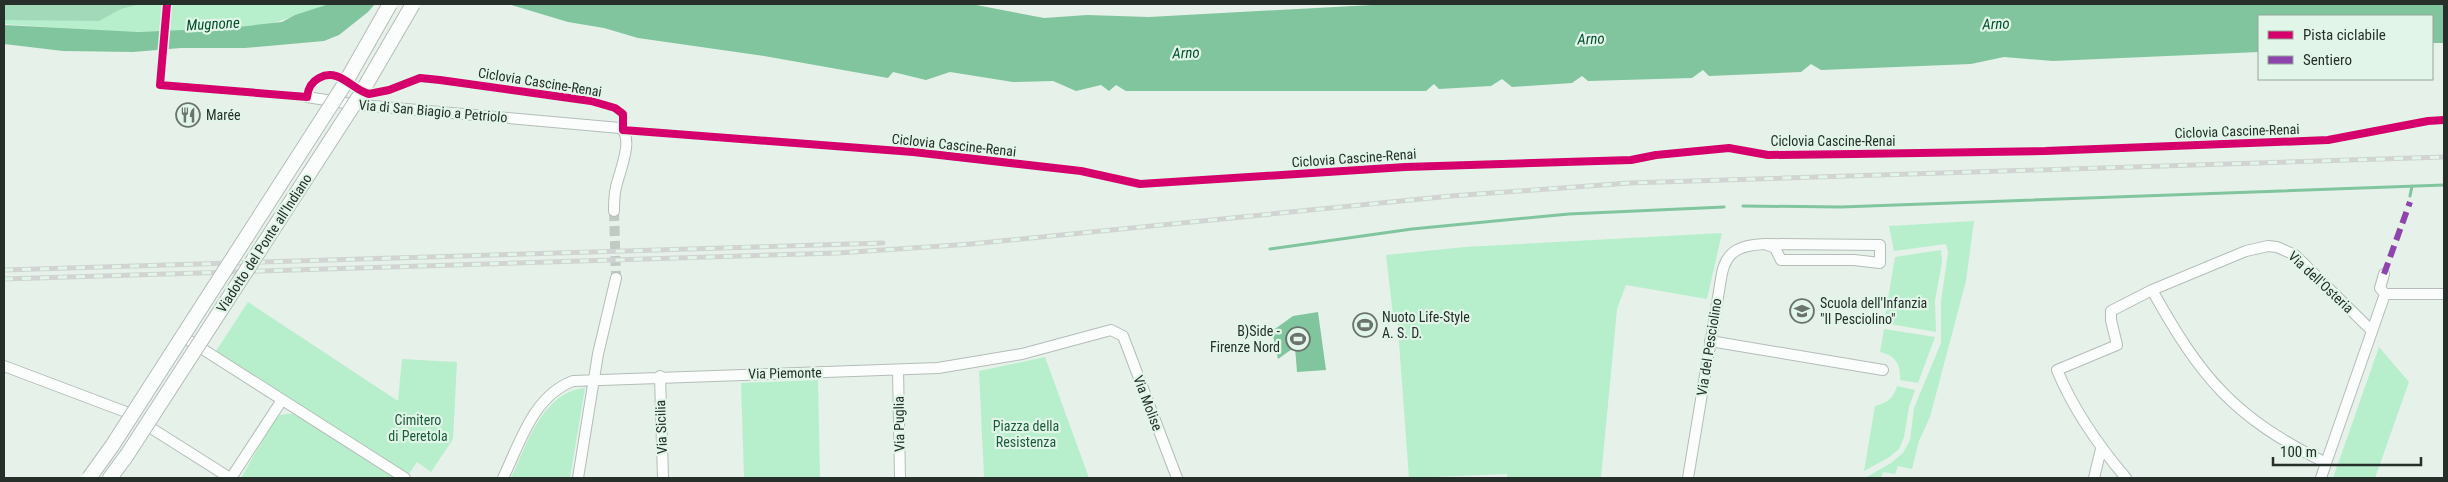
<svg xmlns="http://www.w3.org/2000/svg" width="2448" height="482" font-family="'Roboto Condensed',sans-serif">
<rect width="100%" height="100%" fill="#e6f1e9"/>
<path fill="#b7efcd" d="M4 4H329L271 24 187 31 120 32 4 24Z
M1974 221 1966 281 1930 417 1919 441 1912 469 1898 466 1895 474 1883 472 1881 478H1865L1891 463 1903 453 1910 440 1914 408 1941 343V301L1948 253 1946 244 1894 251 1889 226Z
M1722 233 1707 299 1626 285 1617 309 1601 478H1507V474L1409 478 1397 316 1393 315 1386 255 1465 247Z
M1941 250 1942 262 1935 301 1936 332 1884 323 1895 257Z
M248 302 398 401 402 359 457 362 453 439 431 472 417 462 408 475 216 351Z
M1884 329 1935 337 1918 383 1900 380C1901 364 1895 355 1880 352Z
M2379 347 2409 382 2375 478H2333Z
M1045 357 1089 478H984L979 371Z
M818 380 820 478H744L741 383Z
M1897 386 1915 390 1909 407 1904 437 1899 449 1888 458 1864 471 1875 406C1887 403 1894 398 1897 386Z
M585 388 570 478H511C527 445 542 392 585 388Z
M288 414H297L396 478H241L272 424 280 415Z"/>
<path fill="#a2dab9" d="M4 4H140L121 9 99 21 4 20Z"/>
<path fill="#81c59e" d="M329 4H375L368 12 339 35 324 41 245 48H181L133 52 63 51 4 44V25L138 32 228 28 282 22 295 15Z
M508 4H971L1044 18 1087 15 1149 17 1390 4H2444V43H2432V16H2259V52L2053 61 2004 57 1971 64 1821 70 1811 64 1801 72 1709 76 1703 70 1692 78 1588 81 1582 76 1572 83 1512 87 1502 79 1491 86 1439 89 1434 84 1426 91H1126L1116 85 1109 91 1101 85 1076 91 1053 81 1013 82 950 72 926 80 893 72 888 78 764 56 638 38 604 28 568 22Z
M1318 312 1326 370 1297 372 1295 347 1278 359 1272 331 1293 316Z"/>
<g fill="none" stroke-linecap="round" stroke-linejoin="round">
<path stroke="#81c59e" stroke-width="3" d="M2410 196 2412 186
M1743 206 1841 207 2444 185
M1270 249 1412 229 1569 214 1724 207"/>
<path stroke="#c0cac3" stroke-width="10" stroke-dasharray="10 5" stroke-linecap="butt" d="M614 211 616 278"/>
<g stroke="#b4bdb8" stroke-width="12">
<path id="minor" d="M307 97 351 104 620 128C635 137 619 173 616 187 614 195 614 203 614 211
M2384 274 2380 288 2385 294
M2152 290C2201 378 2233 417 2326 463L2321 478
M2385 294H2444
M190 341 405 478
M1710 341 1883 370
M4 366 126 412
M898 370 900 478
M660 376 663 478
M151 428 230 478
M2326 463 2385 294
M231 478 282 400
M503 478C520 443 533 396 573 381L938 368 1022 354 1111 330 1123 336 1177 478
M578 478 598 354 616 278
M1688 478 1722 273C1727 249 1743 245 1765 244L1880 245V263L1854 260H1781L1775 248 1765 244
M2094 478 2101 449
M2126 478C2098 445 2074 411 2057 370L2117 345 2111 320V311L2152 290 2246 251 2268 246 2277 247 2295 255 2372 331"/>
</g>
<g stroke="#b4bdb8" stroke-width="16">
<path id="highway" d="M110 478 127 455"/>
</g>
<use href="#minor" stroke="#fbfdfc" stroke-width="10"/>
<use href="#highway" stroke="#fbfdfc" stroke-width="14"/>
<g stroke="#d1d4d2" stroke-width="5">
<path id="rail" d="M4 270 883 243
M4 279 838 253 971 244 1451 196 1629 183 2444 157"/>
</g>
<use href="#rail" stroke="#e1f6e8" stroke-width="3" stroke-dasharray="9" stroke-linecap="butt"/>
<g stroke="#b4bdb8" stroke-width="16" stroke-linecap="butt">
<path id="highway-bridge" d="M127 455 360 95 413 4
M89 478 112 446 344 85 390 4"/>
</g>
<use href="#highway-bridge" stroke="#fbfdfc" stroke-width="14"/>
<path stroke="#8e44ad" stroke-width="6" stroke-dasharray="12 6" stroke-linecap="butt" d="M2384 274 2410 202"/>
<g stroke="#e1f6e8" stroke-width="11">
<path id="cycleway" d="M167 4 160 85 307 97C308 88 311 82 319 78 339 67 352 90 369 94L389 90 420 78 440 80 591 101 615 108 623 114V130L913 152 1081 171 1140 184 1405 167 1631 160 1656 155 1729 148 1768 155 1854 154 2045 151 2328 140 2428 121 2444 120"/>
</g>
<use href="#cycleway" stroke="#d6006c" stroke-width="8"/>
</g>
<defs>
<g id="restaurant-ring" transform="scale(1.25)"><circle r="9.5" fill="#e1f6e8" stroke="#6a736d" stroke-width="1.5"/><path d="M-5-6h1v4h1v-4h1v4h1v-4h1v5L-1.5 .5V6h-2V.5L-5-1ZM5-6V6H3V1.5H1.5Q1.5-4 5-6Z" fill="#6a736d"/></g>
<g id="school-ring" transform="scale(1.25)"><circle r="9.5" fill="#e1f6e8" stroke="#6a736d" stroke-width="1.5"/><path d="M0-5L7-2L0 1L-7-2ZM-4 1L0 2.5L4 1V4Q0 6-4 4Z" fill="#6a736d"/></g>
<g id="stadium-ring" transform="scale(1.25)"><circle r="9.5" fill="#e1f6e8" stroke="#6a736d" stroke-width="1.5"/><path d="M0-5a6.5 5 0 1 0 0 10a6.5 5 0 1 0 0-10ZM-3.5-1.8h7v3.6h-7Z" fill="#6a736d"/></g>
</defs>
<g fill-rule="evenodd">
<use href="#restaurant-ring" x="188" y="115"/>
<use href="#school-ring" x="1802" y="311"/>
<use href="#stadium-ring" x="1365" y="325"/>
<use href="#stadium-ring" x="1298" y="339"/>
</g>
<g text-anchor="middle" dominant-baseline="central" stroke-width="4.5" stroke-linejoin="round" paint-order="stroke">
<g font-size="14" fill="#272f2a" stroke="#e1f6e8">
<text transform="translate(540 82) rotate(9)">Ciclovia Cascine-Renai</text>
<text transform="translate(433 111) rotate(5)">Via di San Biagio a Petriolo</text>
<text transform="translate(2237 131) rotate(-2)">Ciclovia Cascine-Renai</text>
<text x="1833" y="141">Ciclovia Cascine-Renai</text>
<text transform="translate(954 145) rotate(6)">Ciclovia Cascine-Renai</text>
<text transform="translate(1354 158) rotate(-4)">Ciclovia Cascine-Renai</text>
<text transform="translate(264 243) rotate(-57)">Viadotto del Ponte all'Indiano</text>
<text transform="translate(2321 282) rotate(43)">Via dell'Osteria</text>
<text transform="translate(1709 347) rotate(-81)">Via del Pesciolino</text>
<text transform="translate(785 373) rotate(-1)">Via Piemonte</text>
<text transform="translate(1148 403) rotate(69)">Via Molise</text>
<text transform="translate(899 424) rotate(-91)">Via Puglia</text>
<text transform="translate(661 427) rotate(-92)">Via Sicilia</text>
</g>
<g font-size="14" fill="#272f2a" stroke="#e1f6e8" text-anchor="start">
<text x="206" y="115">Marée</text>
<text x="1820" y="303">Scuola dell'Infanzia<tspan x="1820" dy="16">"Il Pesciolino"</tspan></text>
<text x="1382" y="317">Nuoto Life-Style<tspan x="1382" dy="16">A. S. D.</tspan></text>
<text x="1280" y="331" text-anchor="end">B)Side -<tspan x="1280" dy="16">Firenze Nord</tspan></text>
</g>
<g font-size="14" fill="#1a5d3b" stroke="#e1f6e8">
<text x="418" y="420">Cimitero<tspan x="418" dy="16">di Peretola</tspan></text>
<text x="1026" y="426">Piazza della<tspan x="1026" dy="16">Resistenza</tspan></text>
</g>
<g font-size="15" font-style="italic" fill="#024f2d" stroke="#e1f6e8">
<text transform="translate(213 24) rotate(-3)">Mugnone</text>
<text transform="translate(1996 24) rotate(-2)">Arno</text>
<text transform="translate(1591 39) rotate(-2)">Arno</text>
<text transform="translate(1186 53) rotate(-2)">Arno</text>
</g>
</g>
<rect width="2448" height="482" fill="none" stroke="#272f2a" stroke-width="10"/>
<rect x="2258" y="15" width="175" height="65" fill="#e1f6e8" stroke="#97a69c"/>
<rect x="2268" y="31" width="25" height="8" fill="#d6006c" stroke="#97a69c"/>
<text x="2303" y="40" font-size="15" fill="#272f2a">Pista ciclabile</text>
<rect x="2268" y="56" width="25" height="8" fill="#8e44ad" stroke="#97a69c"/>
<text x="2303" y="65" font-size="15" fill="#272f2a">Sentiero</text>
<path d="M2273 457v8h148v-8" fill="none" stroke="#272f2a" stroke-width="2.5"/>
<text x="2280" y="457" font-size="15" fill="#272f2a" stroke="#e1f6e8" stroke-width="4" paint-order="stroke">100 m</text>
</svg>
